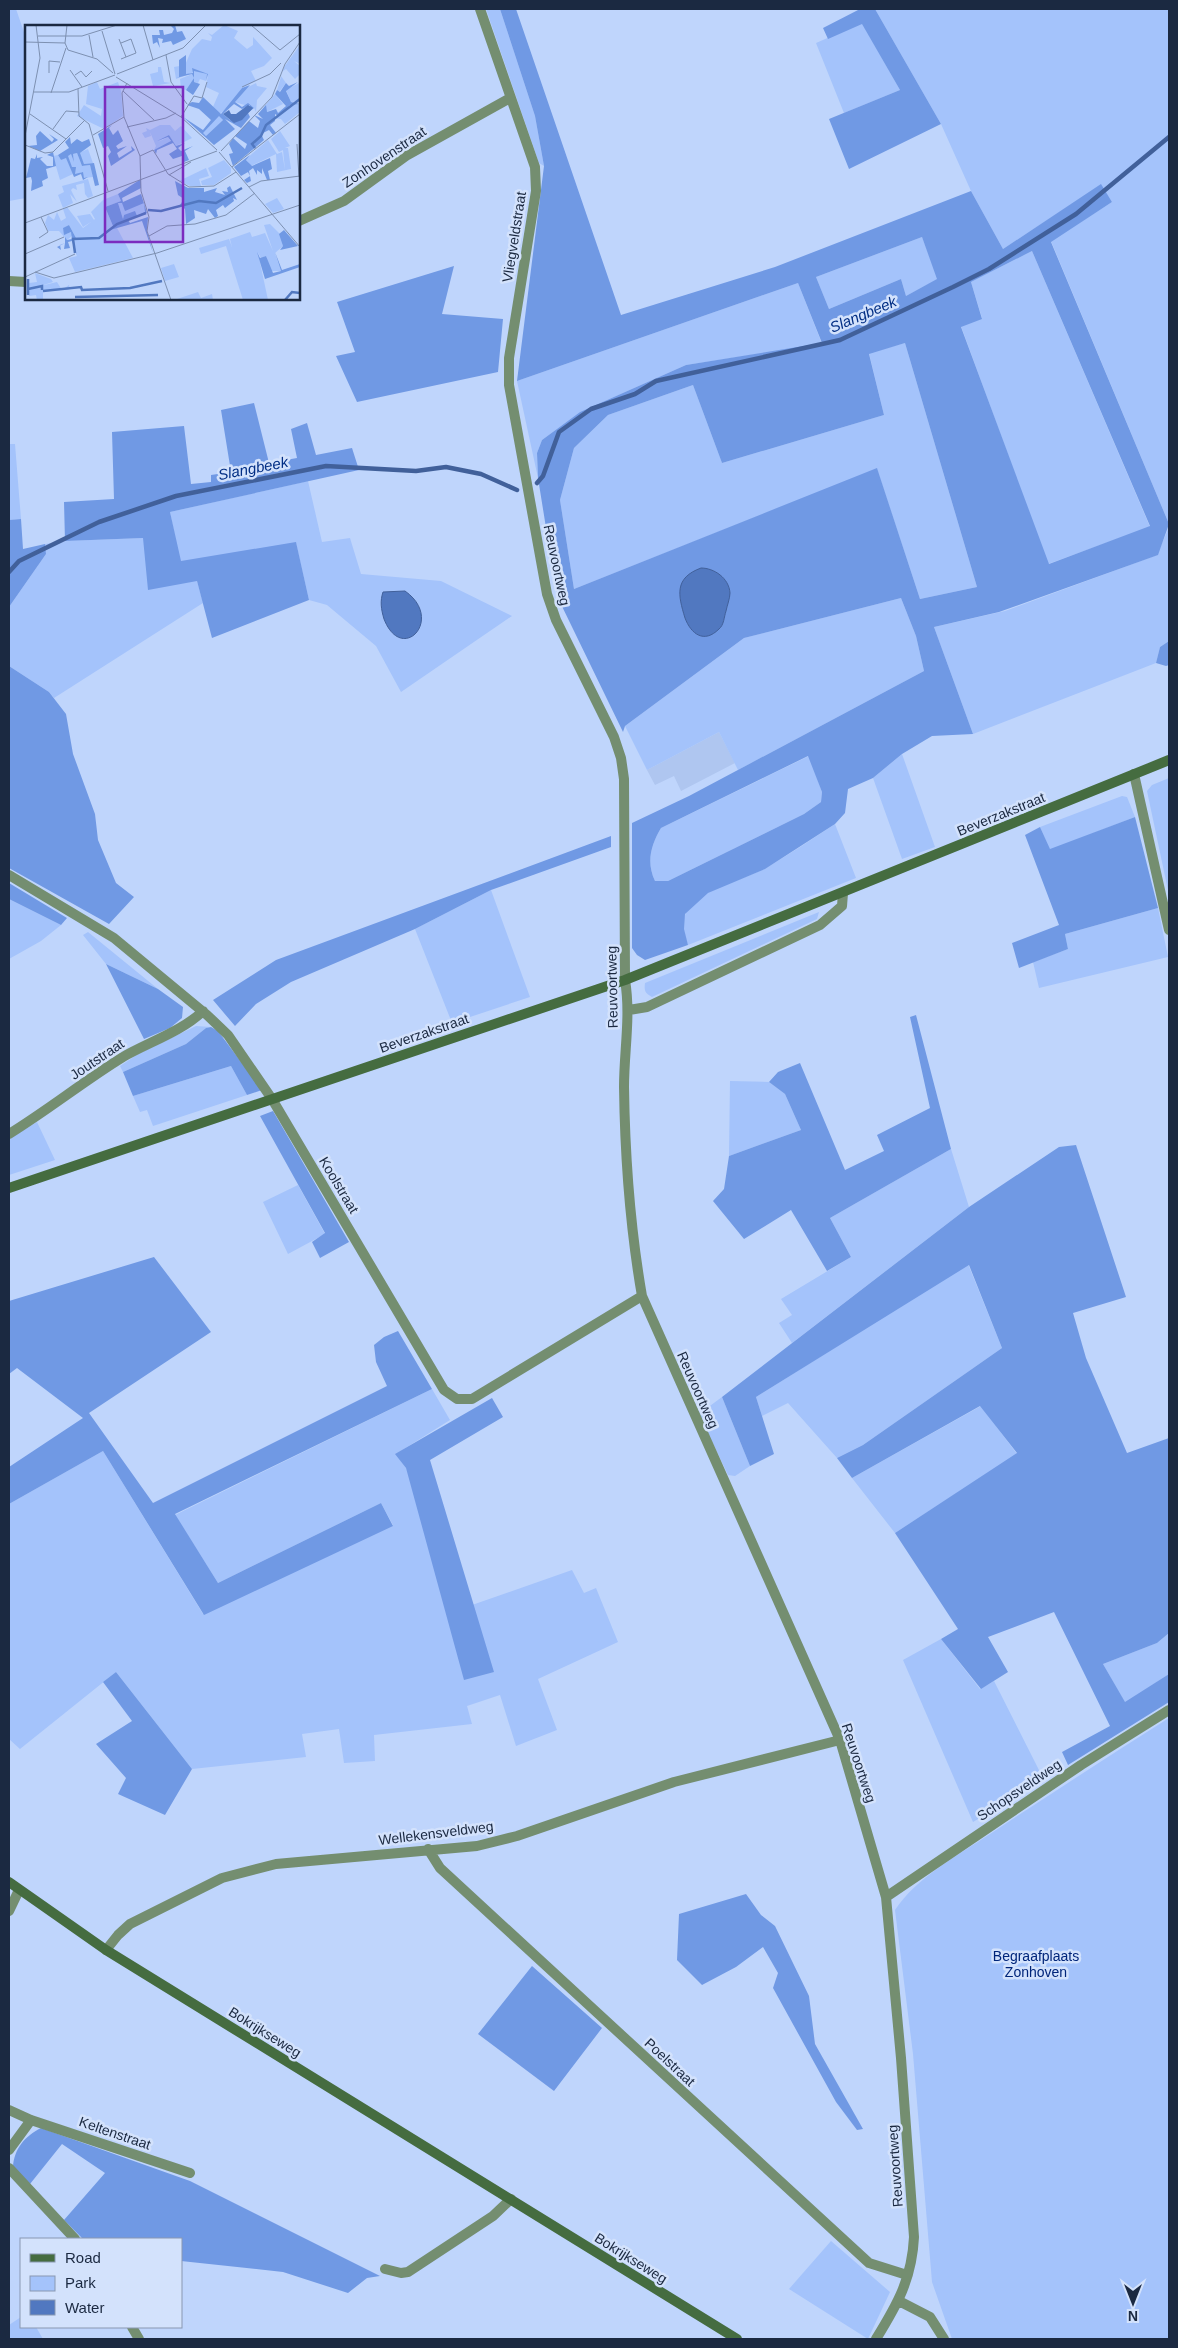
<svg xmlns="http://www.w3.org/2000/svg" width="1178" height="2348" font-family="Helvetica,sans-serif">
<rect width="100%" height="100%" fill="#bfd5fc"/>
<path fill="#afc6f0" d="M719 732 735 763 681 791 674 776 655 785 647 770Z"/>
<path fill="#a4c3fb" d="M9 9H16L26 38V198L9 201Z
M486 9H500L535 116 544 166 539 163Z
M875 9H1169V524L1051 241 1112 202 1101 185 1003 249 971 191 941 124Z
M862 23 900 90 844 113 816 43Z
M922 237 938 279 906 296 901 279 829 309 816 277Z
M1032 251 1150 527 1048 564 961 326 982 318 971 282Z
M798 283 822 344 686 365 580 412 542 440 537 453 538 478 517 381Z
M905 343 977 587 920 599 877 469 574 589 560 500 574 448 608 415 693 385 722 463 884 415 869 353Z
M9 444H15L21 519 9 520Z
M308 481 322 542 350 538 361 574 441 581 512 616 401 692 376 646 327 605 309 600 296 543 180 562 170 512Z
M1169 527V641L1160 647 1156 663 973 734 934 627 1005 611 1157 555Z
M143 538 197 581 203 603 54 698 49 692 9 666V607L46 554 45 544 65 541Z
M901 598 916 636 924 671 738 770 719 732 647 770 625 726 744 638Z
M902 754 935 847 902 859 873 778Z
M809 756 822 792 821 802 804 814 668 881H655C646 862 651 845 661 828Z
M1169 778V895L1147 791 1152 785Z
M1122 796 1127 797 1135 817 1050 850 1040 827Z
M835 824 856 878 688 945C685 936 681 925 685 915 694 890 745 880 766 868 790 854 812 839 835 824Z
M491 890 530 997 452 1023 415 929Z
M9 899 61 925 41 941 9 959Z
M1158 908 1168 957 1039 988 1033 962 1068 949 1065 934Z
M819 912 817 919 652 997C645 993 644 991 645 983Z
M88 932 158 989 106 964 83 935Z
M196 1026 211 1027 206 1028 186 1044 123 1072 120 1066 138 1054Z
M231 1066 247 1095 153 1126 147 1110 140 1112 133 1096Z
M730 1081 769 1082 785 1094 801 1130 729 1156Z
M37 1122 55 1160 9 1175V1139Z
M951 1149 969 1207 792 1343 779 1323 792 1315 781 1299 851 1257 830 1218Z
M298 1185 325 1234 288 1254 263 1202Z
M968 1264 1002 1348 863 1445 837 1458 788 1403 762 1416 756 1397Z
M432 1389 450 1420 396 1454 406 1468 493 1671 472 1605 572 1570 584 1593 596 1588 618 1642 538 1679 557 1730 516 1746 500 1695 467 1706 472 1724 374 1735 375 1761 344 1763 339 1729 302 1734 306 1757 192 1769 116 1672 20 1749 9 1739V1504L103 1451 203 1614 393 1525 381 1503 218 1583 175 1515Z
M722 1397 750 1466 735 1476 728 1475 699 1414Z
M981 1406 1017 1454 895 1533 852 1478Z
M1169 1633V1674L1125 1703 1103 1664 1157 1643Z
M941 1639 980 1689 994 1681 1044 1780 973 1822 903 1660Z
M1169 1718V2339H952L932 2282 913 2054 895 1910C917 1877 957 1856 990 1834 1049 1795 1109 1756 1169 1718Z
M831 2241 890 2292 868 2339 789 2289Z
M21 2317V2327H36L43 2339H9V2325Z"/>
<path fill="#7099e4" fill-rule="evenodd" d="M500 9H516L621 315 775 267 971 191 1003 249 1101 184 1112 202 1051 242 1169 524 1158 555 999 612 934 627 973 734 932 736 902 754 873 778 848 789 845 813 835 824 765 869 708 893 685 914 684 929 688 945 645 960 637 955 632 948V823L689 796 924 671 916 636 901 598 744 638 625 726 623 732 557 596 538 478 537 453 542 440 580 412 686 365 822 343 798 283 517 381 544 166 535 116ZM922 237 937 279 906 296 901 279 829 309 816 277ZM1032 251 1150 526 1049 564 961 327 982 319 971 282ZM905 343 977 587 920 599 877 468 574 589 560 500 574 448 608 415 693 385 722 463 884 415 869 354ZM808 756 822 792 821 802 804 814 668 881H655C646 862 651 845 661 828Z
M860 9H875L941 124 849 169 829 119 900 90 862 24 828 39 823 28Z
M454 266 442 314 503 319 498 372 357 402 336 356 355 352 337 302Z
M254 403 269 463 297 458 291 429 307 423 316 455 352 448 359 470 170 512 181 561 296 542 309 600 212 638 197 581 148 590 143 538 65 541 64 502 114 499 112 432 184 426 191 484 211 482V475L231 472 221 410Z
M21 519 23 549 45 544 46 554 9 607V520Z
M1169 641V665L1166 666 1156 663 1160 647Z
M9 666 49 692 66 714 73 754 95 814 98 840 116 883 134 897 109 924 9 868Z
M1135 817 1158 908 1065 934 1068 949 1019 968 1012 943 1059 925 1025 835 1040 827 1050 849Z
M611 836V847L491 890 415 929 291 982 256 1004 235 1026 213 1000 276 960Z
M9 883 67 918 61 925 9 899Z
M106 964 158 989 183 1007 182 1018 170 1028 144 1039Z
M916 1015 951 1149 830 1218 851 1257 827 1271 791 1210 744 1239 713 1201 724 1189 729 1156 801 1130 785 1094 769 1082 778 1072 800 1063 845 1170 884 1151 877 1135 930 1108 910 1017Z
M211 1027 218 1031 262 1090 247 1095 231 1066 133 1096 123 1072 186 1044 206 1028Z
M273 1111 349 1242 320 1258 312 1242 325 1233 260 1116Z
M1076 1145 1126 1297 1073 1313 1086 1358 1127 1453 1169 1438V1633L1157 1643 1103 1664 1125 1702 1169 1674V1702L1068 1765 1062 1752 1110 1726 1054 1612 988 1637 1008 1672 981 1689 941 1639 958 1629 895 1533 1017 1453 980 1406 852 1478 837 1458 863 1445 1002 1348 969 1265 756 1397 774 1454 750 1466 722 1397 969 1207 1059 1147Z
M154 1257 211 1332 89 1413 153 1503 387 1386 376 1362 374 1345 384 1337 398 1331 432 1389 175 1514 218 1583 381 1503 393 1526 204 1615 103 1451 9 1504V1467L83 1418 17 1368 9 1374V1301Z
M492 1398 503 1417 430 1460 494 1672 464 1680 406 1468 395 1454Z
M116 1672 192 1769 165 1815 118 1794 126 1778 96 1744 132 1721 103 1682Z
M746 1894 761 1915 775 1926 809 1996 815 2044 863 2129 857 2130 836 2102 773 1988 778 1973 763 1947 736 1967 702 1985 677 1960 679 1914Z
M532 1966 602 2028 554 2091 478 2034Z
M41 2128 190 2181 380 2276 367 2278 348 2293 283 2272 181 2261V2239H83L64 2220 105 2173 62 2144 30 2184 13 2167C14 2149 25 2136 41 2128Z"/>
<path fill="#5178c0" stroke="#41609a" d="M701 568C714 568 729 578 730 593 730 598 727 606 726 611 724 617 724 625 719 629 704 644 691 634 685 618 678 595 674 578 701 568Z
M405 591C445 619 402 665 384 619 381 609 380 601 383 592Z"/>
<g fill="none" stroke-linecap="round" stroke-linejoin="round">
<path stroke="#41609a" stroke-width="4.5" d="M537 483 543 476 559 432 591 409 635 394 656 381 840 340 953 287 989 269 1076 214 1169 137
M9 572 19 561 99 522 176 496 326 466 416 471 446 467 481 474 517 490"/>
<path stroke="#748e70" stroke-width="10" d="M480 9 535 167 536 191 509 358V385L547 594 556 620 614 737 621 758 624 779 625 980C631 1016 624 1051 624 1087 625 1158 630 1227 642 1296L840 1740 886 1897 901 2058 914 2237C912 2279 897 2305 876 2339
M299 221 344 201 406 156 510 98
M9 281 26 282
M1134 774 1169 930
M9 875 114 938 207 1015 228 1035 272 1099 444 1390 457 1399H472L642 1296
M629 1010 647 1007 820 925 842 906 843 893
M9 1134C48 1110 84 1081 123 1057 149 1042 181 1032 203 1011
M428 1849 440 1868 869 2263 907 2275
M886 1897 1081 1765 1169 1710
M9 1911 19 1890
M106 1950 118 1935 130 1924 222 1878 276 1864 477 1846 517 1836 674 1782 840 1740
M9 2110 31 2120 190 2173
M9 2150 31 2120
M9 2168 75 2239
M385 2269 401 2273 408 2272 493 2216 511 2199
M899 2301 930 2317 944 2339
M132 2327 139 2339"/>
<path stroke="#456c40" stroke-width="10" d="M9 1188 625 980 1169 760
M9 1882 106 1950 737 2339"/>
</g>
<g text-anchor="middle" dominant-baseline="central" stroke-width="5" stroke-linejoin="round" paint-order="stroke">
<g font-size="14" fill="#1b2941" stroke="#d3e2fc">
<text transform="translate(384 157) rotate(-34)">Zonhovenstraat</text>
<text transform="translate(514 237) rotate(-81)">Vliegveldstraat</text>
<text transform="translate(557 565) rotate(78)">Reuvoortweg</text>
<text transform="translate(1001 814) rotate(-22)">Beverzakstraat</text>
<text transform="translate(612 987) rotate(-91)">Reuvoortweg</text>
<text transform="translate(424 1033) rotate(-19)">Beverzakstraat</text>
<text transform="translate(97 1059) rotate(-34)">Joutstraat</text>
<text transform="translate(339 1185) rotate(59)">Koolstraat</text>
<text transform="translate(698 1390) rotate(66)">Reuvoortweg</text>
<text transform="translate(859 1763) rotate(72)">Reuvoortweg</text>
<text transform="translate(1019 1790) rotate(-34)">Schopsveldweg</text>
<text transform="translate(436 1833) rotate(-7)">Wellekensveldweg</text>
<text transform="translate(265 2032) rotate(32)">Bokrijkseweg</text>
<text transform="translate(670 2062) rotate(43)">Poelstraat</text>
<text transform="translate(115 2133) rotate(19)">Keltenstraat</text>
<text transform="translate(895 2166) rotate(-94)">Reuvoortweg</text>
<text transform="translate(631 2258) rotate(32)">Bokrijkseweg</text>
</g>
<g font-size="14" fill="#00257a" stroke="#d3e2fc">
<text x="1036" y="1956">Begraafplaats<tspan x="1036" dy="16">Zonhoven</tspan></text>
</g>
<g font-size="15" font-style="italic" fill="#022e84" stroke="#d3e2fc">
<text transform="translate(863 314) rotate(-23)">Slangbeek</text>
<text transform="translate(253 468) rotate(-11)">Slangbeek</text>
</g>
</g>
<g transform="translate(25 25)">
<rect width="275" height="275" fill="#bfd5fc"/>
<path d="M199 0 213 6 209 13 222 24 228 20V12L247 33 239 41 226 46 231 56 217 63 206 80 187 95 184 91 194 68 181 62 183 49 169 46 182 49 181 56 175 54 173 58 169 57V47L151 54 149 42 160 40 167 24 177 14 186 16 187 12 183 8 187 10ZM275 20V39L269 36 275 41V49L270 54 261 44 258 46 256 51 261 58 254 67 252 65 259 42ZM133 42H136L139 57 146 58 128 61 125 49 133 47ZM167 49 169 53 161 65 156 64 155 54ZM275 53V76L266 77 261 65 274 58ZM72 57 75 64 93 57 96 66 98 91 79 104 52 91 59 80 76 91 77 84 61 79 63 61ZM231 58 232 61 242 63 232 75 231 87 229 83 210 77 219 64ZM250 69 258 79 242 87 239 82ZM275 79V87L260 99 256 94 248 93 265 80ZM194 90 198 95 181 111 177 108ZM135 100H145L150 106 156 101 167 113 151 121 144 110 133 117 143 112 146 117 129 125 131 121 125 107 126 111 120 113 117 108 122 106 121 103 125 105ZM255 106 265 121 260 123H263L266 144 252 147 251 129 226 141 221 134 243 115 252 129 257 127 260 145 258 125 254 127 246 114ZM63 124 68 138 59 139 54 128ZM52 128 57 141 65 140 68 152 59 153 57 147 50 150V142L47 143 42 130 46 129 49 137 48 129ZM33 130 36 135 41 132 48 149 35 155 28 131ZM199 135 206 143V148L189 160H177L176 156 187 152 183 143ZM181 143 184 151 174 154 176 161H165L154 156ZM63 154 68 171 63 173 60 169 59 158 51 160 52 165 48 163 46 165 52 177 45 169 48 178 38 183 33 170 39 167 37 161ZM93 169 96 176 80 182 88 201 85 205 91 201 108 233 50 247 44 233 52 231 48 214 51 213 44 200 38 204 41 209 46 207 48 210 42 215 34 206H23L20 198 23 190 29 195 32 187 36 196 41 193 38 184 42 182 58 203 70 194 66 187 78 175ZM252 173 259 184 248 188 240 179ZM93 178H120V187L112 192 99 190 98 194ZM88 180 94 196 89 201 82 182ZM65 189 69 195 58 202 52 191ZM245 199 255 209 258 221 250 228 256 246H245L241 231 236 233 233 228 243 275H218L201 221 176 229 174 223 204 214 207 222 205 214 225 207 227 212 240 208 248 226 239 200ZM149 239 154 252 140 256 136 243ZM10 248 26 254 28 257 15 261 32 257 37 265 44 260 45 264 42 265 18 266V275H12L11 270 4 271V258L12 257ZM173 267 176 273 187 269 188 275H149Z" fill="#a4c3fb"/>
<path d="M145 0H150L152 7 157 6 161 14 148 20 146 16 137 18 138 14 133 13 135 23 132 17 128 19 127 10H135L134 5H138L139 10 147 8 149 4ZM161 30V49L168 48 167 43 183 49 181 56 182 49 169 46V57L175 59 168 70 161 65 169 53 167 49 151 53 154 52V35ZM273 57 261 66 266 77 275 79 265 80 253 91 250 89V96L245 100 251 108 248 110 244 105 236 109 239 115 208 141 204 129 208 128 204 119 208 113 220 124 222 119 210 111 224 96 233 103 235 96 229 90 238 94 233 89 241 80 242 87 251 84 253 88 261 81 250 69 252 65 255 67 261 58 264 61ZM225 60 210 77 217 82 223 78 229 83 224 87 225 80 217 84 209 79 198 89 205 95 223 88 225 92 216 103 200 94 210 104 189 120 158 92 178 105 186 95 174 84 162 80 167 77 174 78 178 72 196 89 217 63ZM194 91 198 95 181 111 178 108ZM87 100 84 103 88 110 93 105 98 116 91 121 93 124 102 121 92 128 94 133 107 125 106 121 110 125 86 141 83 131 86 127 83 121 78 123 73 109ZM15 106 27 117 29 114 24 109 33 115 15 126 3 121 12 120 11 111ZM144 110 151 121 160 118 153 123 156 126 168 121 160 126 164 135 159 137 157 131 148 134 144 129 152 124 148 118 132 125 131 129 129 125 146 116 143 112 132 116ZM45 112 46 119 52 114 57 117 64 114 66 120 55 128 59 139 69 138 74 160 70 161 65 140 57 141 52 128 48 129 49 137 46 129 43 131 47 142H51L50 149 58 147 59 153 63 152 58 155 56 149 49 152 41 133 36 135 33 130 44 123 40 117ZM28 127 31 141 21 144 23 153 17 156 18 161 6 166 7 156 6 152 1 153 6 133 10 134 12 129V133L18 132 15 134 22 141H28V132L22 130ZM225 130 221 135 227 141 245 133 247 144 243 146 245 155H242L237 143V149L232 145V150L228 143 224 146 226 156 222 158 219 155 225 151 223 147 216 151 209 142ZM116 154V163L97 173 98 177 116 169 122 188 103 195 105 198 123 192 122 206 128 228 117 196 85 205 88 201 80 182 96 176 93 169ZM93 178H97L100 186 119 178 120 187 112 191 110 186 99 190 98 194ZM150 156 163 163H179V167L192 163 190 167 200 170 197 166 203 167 202 163 205 161 212 175 208 173 209 176 200 183 198 180 191 185 193 191 190 193 183 184 181 189 169 185 170 193 161 199 160 184 155 180 159 174 153 170ZM44 200 51 213 48 214 52 231 47 216 43 217 45 223 39 224 40 218 35 220 36 225 32 222 40 218V212L42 215 47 214 46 207 39 210 38 203ZM259 205 273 221 255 225 258 221 254 209ZM232 227 235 233 241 231 248 248 256 246 250 227 257 245 275 239V242L240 254Z" fill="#7099e4" fill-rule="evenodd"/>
<path d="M223 80 228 83 217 95 209 98 198 89 204 85 206 89H211Z" fill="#5178c0"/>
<path fill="none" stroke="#5178c0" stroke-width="2.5" d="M230 123 227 119 236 111 241 100 275 74M123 185 136 186 174 176 191 178 217 163M50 228 48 214 74 213 92 199 121 188M3 254V270M3 264 17 261V265M18 266 56 262 57 265 105 263 137 256M50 272 133 270M260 275 267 267 275 268"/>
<path fill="none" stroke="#7d90b1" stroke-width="1" d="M42 0 40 18 43 25 72 34 88 48M118 0 128 35M226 0 255 25M77 6 90 49M64 10 68 32M13 11H57L92 0M94 14 101 32M0 17 40 18M96 18 106 14 111 28 96 34M255 25 275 9M141 30 146 57 162 79M45 45 57 62M24 48V36L35 37M92 49 158 23 181 0M50 50 56 46 61 52 67 46M91 52 156 92 192 125M102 58 97 68 99 92 115 131 116 166 124 192 122 206 146 275M217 62 245 49 256 38M53 64 54 91 64 99 83 166M98 66 129 95M9 67H44L90 50M26 68 41 23M5 89 41 114M156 92 169 71 177 73 182 57M102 102 141 93 151 88M28 104 41 86 54 87M68 110 99 92M0 111 15 33 11 0M272 119 274 152M0 120 20 128 28 127 60 95M196 126 247 72 260 39 275 17M194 127 275 222M115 131 128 125 143 149 164 162 189 161 211 147M207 142 275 89M144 150 166 137M224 162 236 156 275 151M0 198 192 126M124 211 142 201 170 199 201 190 230 168M14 213 23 207 16 192M0 229 39 212M10 247 29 253 132 228 275 180M0 252 50 229"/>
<path fill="#7b2cbf" fill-opacity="0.15" stroke="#7b2cbf" stroke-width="2.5" d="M80 62H158V217H80Z"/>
<rect width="275" height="275" fill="none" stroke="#1b2941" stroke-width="2.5"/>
</g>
<rect width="1178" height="2348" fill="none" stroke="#1b2941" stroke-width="20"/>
<rect x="20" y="2238" width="162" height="90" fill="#d3e2fc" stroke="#8998b1"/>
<rect x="30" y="2254" width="25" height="8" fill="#456c40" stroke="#8998b1"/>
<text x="65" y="2263" font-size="15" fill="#1b2941">Road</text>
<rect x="30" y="2276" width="25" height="15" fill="#a4c3fb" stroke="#8998b1"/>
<text x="65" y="2288" font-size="15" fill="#1b2941">Park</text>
<rect x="30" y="2300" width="25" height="15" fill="#5178c0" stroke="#8998b1"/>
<text x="65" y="2313" font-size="15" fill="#1b2941">Water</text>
<g transform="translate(1133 2303) rotate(180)" stroke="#d3e2fc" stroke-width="4" paint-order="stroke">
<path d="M0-4L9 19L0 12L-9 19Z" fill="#1b2941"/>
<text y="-8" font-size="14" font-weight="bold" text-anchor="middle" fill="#1b2941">N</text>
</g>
</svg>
